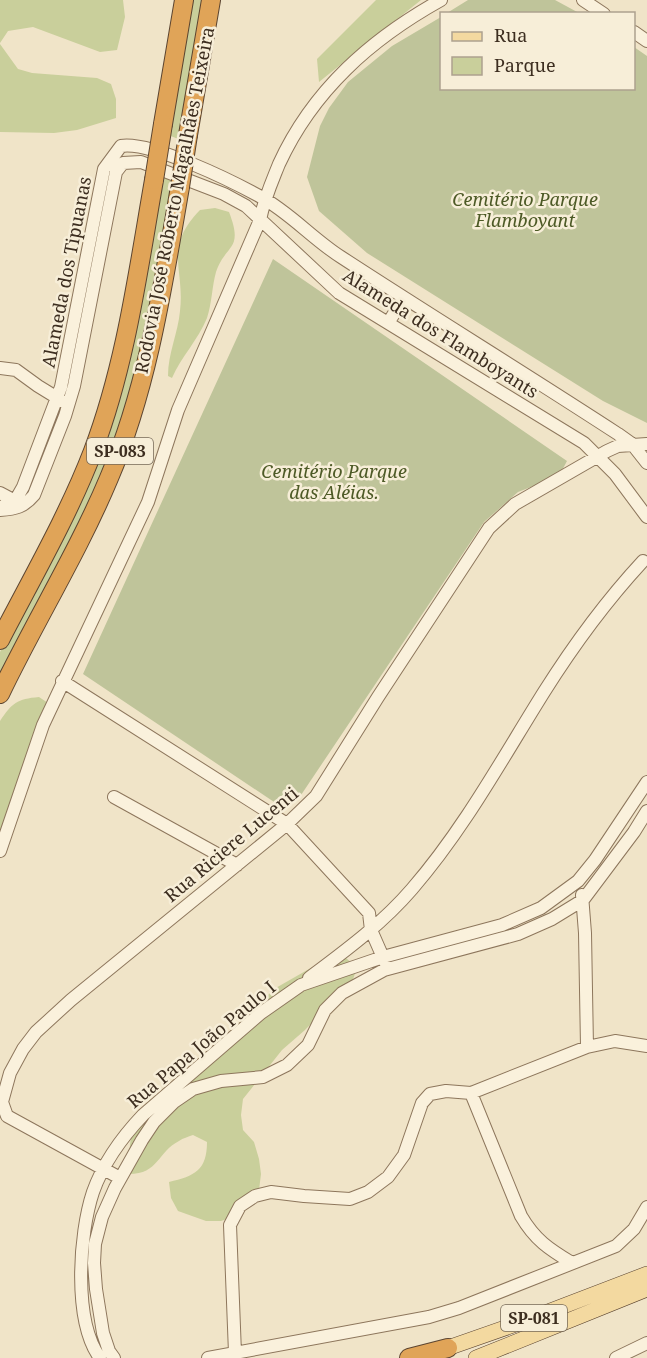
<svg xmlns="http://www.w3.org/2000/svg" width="647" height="1358" font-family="'Noto Serif',serif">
<rect width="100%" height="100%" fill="#f0e4c8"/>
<path fill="#c9cf9b" d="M0 0H123L125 17 117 50 100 52 33 27 8 31 0 43Z
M191 0H205L181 140 168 135Z
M376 0H421L319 82 317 59Z
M0 44 18 69 32 73 97 78 111 84 116 99V118L77 130 54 133 0 132Z
M162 178 174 180 140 369 103 479 0 681V652L75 508Z
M215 208 229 212C244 251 226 243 216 272 212 286 212 303 207 318 198 340 181 357 172 378L168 376C168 353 178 333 180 311 185 268 163 248 200 210Z
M39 697 51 705 0 835V721C12 703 17 699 39 697Z
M346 958 357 968 352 982 305 1030 282 1050 243 1099 241 1115 243 1130 254 1142 259 1159 261 1174 259 1190 236 1216 221 1221H206L178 1211 171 1198 169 1182C195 1176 207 1170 207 1142L193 1135C188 1137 183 1138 179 1141 157 1152 159 1175 127 1174L131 1136 274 989 316 965 330 959Z"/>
<path fill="#bfc49a" d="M468 0H555L579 13H447Z
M441 17 442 88H634V47L647 56V423L603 401 367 253 319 211 307 177 320 126 329 108 348 82 392 46Z
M273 259 567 461 559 476 518 492 484 522 297 801 283 808 83 674Z"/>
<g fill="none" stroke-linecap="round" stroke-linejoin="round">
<g stroke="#8d765c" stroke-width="14">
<path id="minor" d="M583 0 604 14
M634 32 647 41
M388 323 404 298
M0 368 16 370 38 386 64 402
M0 493 15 501
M1 507 15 501 23 487 61 387 104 169 121 146C151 141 232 181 261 197 289 212 314 240 341 257 433 317 526 374 618 434L632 444 647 463
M0 510C16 509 24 507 34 495L65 416 74 386 116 172 123 163 141 162 224 194 246 206 339 293 584 443 615 474 647 517
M62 681 287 824 369 913 371 930 385 962
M114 797 237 865
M0 851 43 725 148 502 178 410 260 220C264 199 271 184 279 164 313 90 371 39 441 0
M582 895 585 933 587 1047
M309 978C345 951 382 924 412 889 464 829 502 759 544 692 573 646 606 601 643 561
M471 1093 521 1216C535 1240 549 1249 572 1263
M120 1178 7 1116 2 1102 10 1073 23 1049 36 1032 71 1000 287 824 316 796 378 697 489 528 515 504 607 451 618 446 647 444
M235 1353 230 1225 240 1206 255 1196 271 1192 304 1196 350 1199 368 1192 388 1177 404 1155 422 1103 430 1094 446 1091 471 1093 587 1047 615 1041 647 1046
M100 1358C73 1321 79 1234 93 1192 103 1164 123 1136 143 1115L261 1013 301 985 383 957 502 925 541 908 578 881 595 860 647 782
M114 1358 109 1351 103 1333 96 1289 94 1263 95 1244 102 1217 115 1188 142 1140 154 1122 174 1102 193 1089 221 1081 263 1077 287 1065 308 1045 325 1010 342 993 384 970 518 934 552 919 583 900 634 832 647 811
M208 1358 429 1317 459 1308 616 1246 634 1229 647 1207
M616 1358 647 1343"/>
</g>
<g stroke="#5b4430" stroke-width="16">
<path id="major" d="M439 1351 519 1323 647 1274
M476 1358 647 1289"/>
</g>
<g stroke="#5b4430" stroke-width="20">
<path id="highway" d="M163 124 184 0
M188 135 211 0
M0 640C32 578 68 516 93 451 126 364 138 271 154 180
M0 694C35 621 78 552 109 478 148 386 163 285 180 187
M409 1358 448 1348"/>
</g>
<use href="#minor" stroke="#faf1dc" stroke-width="12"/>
<use href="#major" stroke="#f3d9a0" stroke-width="15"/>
<use href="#highway" stroke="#e0a458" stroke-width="18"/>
<g stroke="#5b4430" stroke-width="20" stroke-linecap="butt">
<path id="highway-bridge" d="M154 180 163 124
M180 187 188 135"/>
</g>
<use href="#highway-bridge" stroke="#e0a458" stroke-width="18"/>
</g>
<g text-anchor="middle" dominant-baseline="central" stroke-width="5" stroke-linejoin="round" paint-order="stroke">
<g fill="#f7eed8" stroke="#756857" stroke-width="1.5">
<rect x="87" y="438" width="66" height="26" rx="4.5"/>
<rect x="501" y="1305" width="66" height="26" rx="4.5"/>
</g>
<g font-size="16" font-weight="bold" fill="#3d2e20">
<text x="120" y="451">SP-083</text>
<text x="534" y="1318">SP-081</text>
</g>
<g font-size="18" font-style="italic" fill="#4d5a26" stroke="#f7eed8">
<text x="525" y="199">Cemitério Parque<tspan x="525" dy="21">Flamboyant</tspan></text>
<text x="334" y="471">Cemitério Parque<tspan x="334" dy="21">das Aléias.</tspan></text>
</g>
<g font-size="18" fill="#3d2e20" stroke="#f7eed8">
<text transform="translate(174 200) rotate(-79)">Rodovia José Roberto Magalhães Teixeira</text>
<text transform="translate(66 272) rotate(-79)">Alameda dos Tipuanas</text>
<text transform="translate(441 333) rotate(32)">Alameda dos Flamboyants</text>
<text transform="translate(231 844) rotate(-40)">Rua Riciere Lucenti</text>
<text transform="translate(201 1044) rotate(-40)">Rua Papa João Paulo I</text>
</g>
</g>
<rect x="440" y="12" width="195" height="78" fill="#f7eed8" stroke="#ada18e" stroke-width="1.5"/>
<rect x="452" y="32" width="30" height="9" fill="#f3d9a0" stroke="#ada18e" stroke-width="1.5"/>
<text x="494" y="42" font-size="18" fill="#3d2e20">Rua</text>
<rect x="452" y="57" width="30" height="18" fill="#c9cf9b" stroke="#ada18e" stroke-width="1.5"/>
<text x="494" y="72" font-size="18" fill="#3d2e20">Parque</text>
</svg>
